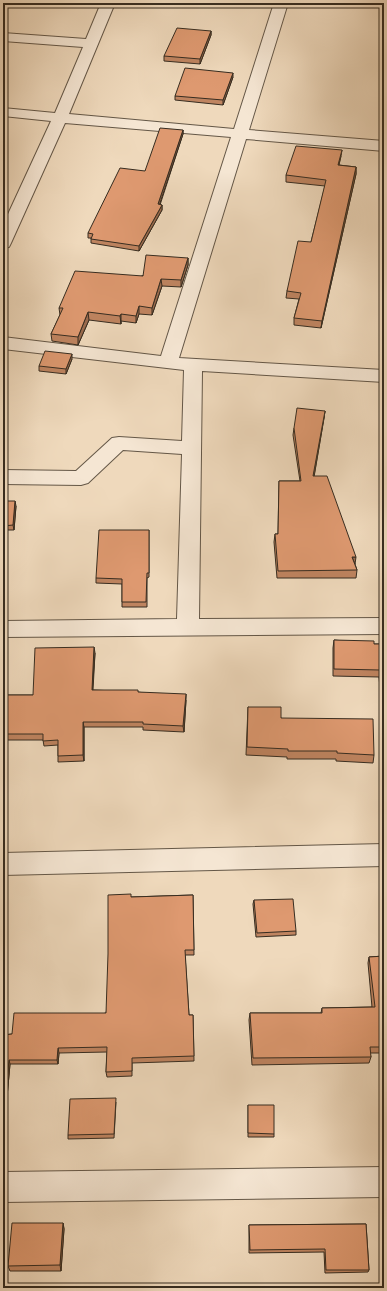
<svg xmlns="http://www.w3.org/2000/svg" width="387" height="1291" font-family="Alegreya,serif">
<rect width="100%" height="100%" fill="#efd9bc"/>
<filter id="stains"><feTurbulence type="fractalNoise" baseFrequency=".005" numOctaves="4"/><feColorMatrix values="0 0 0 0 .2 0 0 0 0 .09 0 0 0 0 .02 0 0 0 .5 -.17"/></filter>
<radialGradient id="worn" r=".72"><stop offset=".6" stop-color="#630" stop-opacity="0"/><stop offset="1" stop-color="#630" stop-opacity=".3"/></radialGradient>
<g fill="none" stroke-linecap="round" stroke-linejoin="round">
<g stroke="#645747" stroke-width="2">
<path id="street" d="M101 3H115L69 114 234 129 274 3H288L249 130 384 141V151L246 139 179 358 384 370V382L202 371 199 619 384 618V634L3 637V621L177 619 182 454 123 450 88 483 81 485 3 484V470L76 471 112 438 119 437 182 441 184 370 3 349V337L161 356 231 137 65 123 11 243 9 247 3 248V225L51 121 3 116V108L55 113 83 47 3 41V33L86 39Z
M384 844V866L3 875V853Z
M384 1167V1197L3 1202V1172Z"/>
</g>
<use href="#street" fill="#f5e6d3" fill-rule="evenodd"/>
</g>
<path fill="#bf8460" stroke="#362c20" d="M211 31V35L200 64 164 61V56Z
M233 77 223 105 175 100V96Z
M183 130V134L160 205H162V210L139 251 91 243V238H88V233Z
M341 156 339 165 356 167V174L321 328 294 325V318L299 299 286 298 287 291 311 242 325 186 286 182V175Z
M188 258V265L181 287 162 286 152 315 139 314 136 323 121 321V324L89 320 78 345 52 341 51 334 60 315 59 308Z
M72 359 66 374 39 371V366Z
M325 411 324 418 314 476 355 564 357 570 356 578H277L274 542 275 534H278L279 481H300L293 435 294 428Z
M3 501 16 506 14 530H3Z
M149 530V577L147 578V607H122V584L96 583V578Z
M334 640 374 644H384V721H383L379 677 333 676V648Z
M95 653 93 690 138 692 186 700 184 732 143 730V727H84V761L58 762V745L44 746 43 740H3V695H33Z
M248 707 281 718 374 755 373 763 336 761V759H287V757L246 755Z
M193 895 194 955H185L189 1015H193L194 1061 132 1063V1076L107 1077 106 1072 107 1052 59 1053 58 1064H10L3 1141V1035L12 1034 106 1013 131 897Z
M254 900 296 931V935L256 937 253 904Z
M384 956V1053H370L371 1057 369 1063 252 1065 249 1020 250 1013H321L322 1008 372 1007 368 963 369 957Z
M116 1102 114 1138 68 1139V1135Z
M248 1105 274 1134V1137H248Z
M63 1223 64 1229 61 1271H10L8 1266Z
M366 1224 369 1270 368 1272 325 1273 324 1252 249 1253V1225Z"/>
<path fill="#9b6b4e" stroke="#362c20" d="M211 31V35L200 64V59Z
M233 73V77L223 105V100Z
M183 130V134L158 209V204Z
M342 150 341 156 337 172 338 165Z
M356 167V174L321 328 322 321Z
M162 205V210L139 251V246Z
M188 258V265L181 287V280Z
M161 279 162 286 152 315V308Z
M139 306V314L136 323V316Z
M88 312 89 320 78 345V337Z
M121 314V324L120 316Z
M72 354V359L66 374V369Z
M325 411 324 418 313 483V476Z
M15 501 16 506 14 530 13 525Z
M352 557H356L355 564Z
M94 647 95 653 92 695V690Z
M186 694V700L184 732 183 726Z
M83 722 84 727V761L83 755Z
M58 1048 59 1053 58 1064 57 1060Z
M9 1060 10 1064 3 1141V1123Z
M63 1223 64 1229 61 1271 60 1265Z"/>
<path fill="#de9970" stroke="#362c20" d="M177 28 211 31 200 59 164 56Z
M185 68 233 73 223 100 175 96Z
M160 128 183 130 158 204 162 205 139 246 91 239 93 234 88 233 120 168 145 171Z
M296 146 342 150 338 165 356 167 322 321 294 318 301 293 287 291 298 241 311 242 326 180 286 175Z
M146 255 188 258 181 280 161 279 152 308 139 306 136 316 121 314 120 316 88 312 78 337 51 334 63 308H59L75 271 143 276Z
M45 351 72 354 66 369 39 366Z
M297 408 325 411 313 476H327L356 557H352L357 570 278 571 275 534H278L279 481H301L294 428Z
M3 501H15L13 525 3 526Z
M99 530H149V573H147L146 602H122V579L96 578Z
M334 640 374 641V644H384V711L380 670 334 669Z
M94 647 92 690H138V692L186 694 183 726 143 724V722H83V755L58 756V740L43 741V734H3V695H33L35 648Z
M248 707H281V718L373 719 374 755 337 753V751H288V749L247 747Z
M131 894V897L193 895 194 950H185L189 1015H193L194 1056 132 1058V1071L106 1072 107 1047 58 1048 57 1060H9L3 1123V1035L12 1034 14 1013H106L108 954V895Z
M293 899 296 931 257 933 254 900Z
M384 956V1047H370L371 1057 253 1058 250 1013H322V1008L375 1007 369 957Z
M116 1098 114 1134 68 1135 70 1099Z
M248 1105H274V1134L248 1133Z
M12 1223H63L60 1265 8 1266Z
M366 1224 369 1270H326L325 1249 250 1250 249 1225Z"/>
<rect width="387" height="1291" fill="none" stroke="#efd9bc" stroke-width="16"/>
<rect x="4" y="4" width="379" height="1283" fill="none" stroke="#362c20" stroke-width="2"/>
<rect x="8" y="8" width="371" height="1275" fill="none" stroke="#362c20"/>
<rect width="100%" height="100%" filter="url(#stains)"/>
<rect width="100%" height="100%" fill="url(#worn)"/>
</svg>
